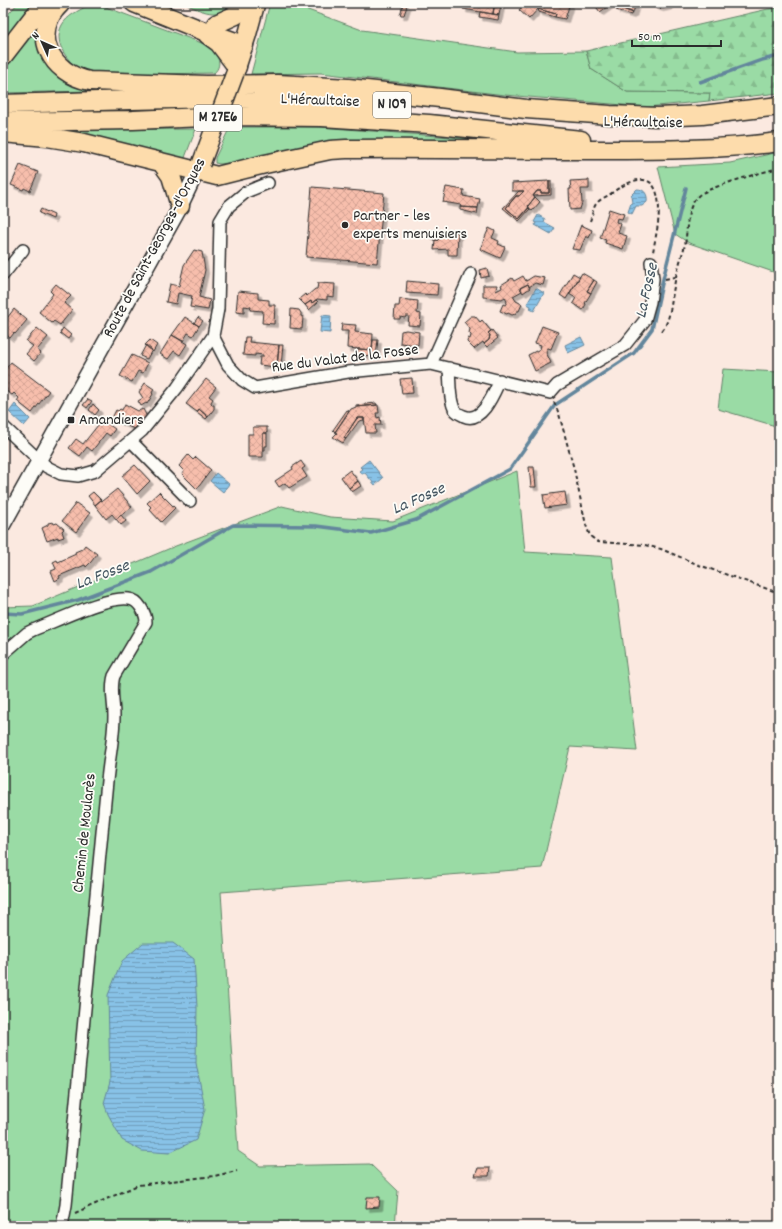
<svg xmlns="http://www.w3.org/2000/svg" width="782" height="1229" font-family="Dekko,sans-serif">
<defs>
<pattern id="forest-firs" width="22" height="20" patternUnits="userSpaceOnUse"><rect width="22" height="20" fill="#9adba5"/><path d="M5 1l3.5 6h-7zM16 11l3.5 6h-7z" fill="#85bc8e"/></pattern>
<pattern id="water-rules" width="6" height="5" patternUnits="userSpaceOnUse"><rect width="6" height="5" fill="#88c2e7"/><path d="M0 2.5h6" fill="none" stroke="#6f9ebb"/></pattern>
<pattern id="building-cross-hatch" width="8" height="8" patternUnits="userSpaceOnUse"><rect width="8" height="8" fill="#f7beac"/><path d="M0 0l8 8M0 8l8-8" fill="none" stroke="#d4a394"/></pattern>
<filter id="shadow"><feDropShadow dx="3.5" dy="3.5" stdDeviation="0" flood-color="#0004"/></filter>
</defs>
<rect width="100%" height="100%" fill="#fbe9e0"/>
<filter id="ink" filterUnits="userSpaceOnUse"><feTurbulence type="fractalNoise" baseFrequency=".025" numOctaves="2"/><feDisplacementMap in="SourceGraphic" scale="8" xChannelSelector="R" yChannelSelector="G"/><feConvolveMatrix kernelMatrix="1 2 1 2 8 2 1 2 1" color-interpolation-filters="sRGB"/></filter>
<g filter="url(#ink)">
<path fill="#9adba5" stroke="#628368" d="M18 3H38L3 43V20Z
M183 3H236C218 21 202 11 183 3Z
M270 3H289L362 30 517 52 586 51 591 69 627 92 710 93 709 101 647 107 505 95 321 73 251 74Z
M87 6H103L207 45C217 52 224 64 214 73L95 75C90 74 84 73 80 70 66 60 53 42 62 25 67 16 78 11 87 6Z
M49 15 42 33 84 88 92 91 3 93V66L22 47Z
M230 127H319L490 140 242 161 220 164 215 163V158Z
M196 129 184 160 49 130Z
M779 152V274L689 243 675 234 658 167 730 163Z
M723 369 779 372V427L718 409Z
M517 471 525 552 612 557 637 751 570 747 542 868 221 892 238 1151 260 1166 370 1164 398 1191 395 1226H3V607L33 606 173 547 282 506 330 517 393 521Z"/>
<path fill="url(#forest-firs)" stroke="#628368" d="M779 8V93L709 101 710 93 627 92 591 69 586 51 768 9Z"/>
<path fill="url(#water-rules)" stroke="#63869c" d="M637 189C645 189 648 195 647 202L642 206H636L632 214 628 212 631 203H632L631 195Z
M538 215 545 219 544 222 555 228 551 234 535 225 536 223 534 222Z
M536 288 544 293 534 311 530 309 531 306 527 304Z
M322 315 331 316 330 333 320 332Z
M581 337 585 345 568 353 565 345Z
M15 404 30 419 24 426 9 412Z
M369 460 383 478 375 485 365 473 362 474 359 471 362 469 360 467Z
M216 473 229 484 223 492 210 481Z
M143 943H173L194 959 197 1007 196 1063 205 1109 196 1140 169 1153 142 1151 122 1140 108 1114 104 1103 110 1082 108 995 122 961Z"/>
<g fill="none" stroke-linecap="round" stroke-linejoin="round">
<path stroke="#63869c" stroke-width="3.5" d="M700 82 762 60 779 56
M3 613 22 614 78 600 151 572 233 525 316 526 371 533 416 520 510 469 555 405 634 353 652 329 663 279 686 188"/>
</g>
<path fill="url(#building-cross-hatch)" stroke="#2b2b2b" filter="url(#shadow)" d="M464 3H495L493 14 463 9Z
M525 3H570L565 19 555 17 556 14 538 9 529 19 519 10Z
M595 3H636L633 13 617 7 618 6 611 4 600 12 594 4Z
M653 3H670L669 6 660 8 652 5Z
M403 5 407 6 404 15H400Z
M494 5H501L499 15 493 14Z
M617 7 632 12 631 15 616 10Z
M538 9 556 14 555 17 539 12Z
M480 12 499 15 498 20 479 17Z
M20 165 38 172 30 191 24 188 23 190 11 185Z
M589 180V189H581L582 203 580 209 570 210 569 189H571L570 181Z
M549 181V193H541V191H537L533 196 535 197 528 206 529 207 519 219 506 208 516 196H519L524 191H512V183Z
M549 181H551V195L533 196 537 191H541V193H549Z
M312 187 384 193 377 263 306 257Z
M446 187 464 190 463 196 480 199 478 208 460 207 461 205 443 202Z
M519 191H524L519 196H516L506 208 519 219 529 208 530 209 519 221 503 208Z
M535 197 540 202 532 211 528 206Z
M460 207 478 208 477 214 460 210Z
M41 209 54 215 53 219 39 213Z
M609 209 624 214 622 219 617 218 616 222 621 224 618 233 627 236 623 249 605 243 606 240 600 238Z
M581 225 592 230 589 238 586 236 580 250 572 249Z
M489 228 495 231 492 238 499 241 498 244 505 247 500 258 480 249Z
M434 230 442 231V237H438V240H433Z
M442 231 458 232 457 255H448V249L434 250 435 240H438V237H442Z
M194 250 202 252 205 270 199 297 210 300 208 310 190 307 192 296 178 293 176 304 166 302 170 284 179 286 184 265Z
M487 268 489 276 481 278 480 270Z
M573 273 580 277 566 299 560 295Z
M582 273 594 280 587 291 591 293 585 303 586 304 583 310 573 303 576 298 569 294Z
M523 276 526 281 534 276 545 278 543 285 535 283 529 287 528 284 520 288 522 291 513 296 516 301 522 304 519 311H517L515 314 512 315 508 313 507 314 500 311 503 304 505 305 507 302 505 297 502 299 483 297V285H497L496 291 502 288 501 285 512 278 514 281Z
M594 280 597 282 591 293 587 291Z
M407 281 438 284 437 295 406 293Z
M318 283 335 284 334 297 327 296V300L317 299 312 303 311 301 305 305 299 299 305 294 307 296 315 289H317Z
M56 284 71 296 64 303 72 310 60 325 54 321 52 323 39 312 53 294 50 291Z
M528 284 530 288 523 293 520 288Z
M238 291 258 293V299L269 300V305H275L274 324 262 323 263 311 250 310 251 307 244 306V313L236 312Z
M400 299 418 301 417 313 421 314 420 326 408 325 409 316H406L405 318 400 317V319H394L395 306H399Z
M316 300 318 302 309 310 305 305 311 301 312 303Z
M14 309 27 320 15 334 14 333 10 338 5 334 7 332 3 327V312L7 318Z
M291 309 299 310 301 313V316L303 317 302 329 290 328Z
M471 316H475L480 322 482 320 491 331 488 333 490 335 489 340 484 344 483 342 474 349 467 342 468 338 470 339 471 335 469 333 470 329 464 322Z
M185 317 199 326 193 336 188 333 183 341 172 335Z
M198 317 203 321 199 326 194 323Z
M342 324 356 325 355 332 373 334 372 350 347 348 348 331H341Z
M542 326 558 332 551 349 548 348 546 352 551 363 535 371 528 355 540 349 541 345 535 343Z
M37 328 48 337 37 350 41 353 34 361 26 354 33 346 26 341Z
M63 328 71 335 68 339 60 333Z
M406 330 419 332 418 345 400 343 401 331Z
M492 330 498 338 487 347 484 344 489 340 490 335 488 333Z
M172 335 187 344 180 355 174 351 168 359 160 354Z
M245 337H250L249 342 279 345 277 367 259 365 260 357H263V355L255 354V356L243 355Z
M150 340 157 345 153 352 145 345Z
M373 340H378L376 356 357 355 358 349 372 350Z
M146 345 152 350 147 359 140 356Z
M279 345H283L281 367H277Z
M132 355 148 363 143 373 138 371 132 382 120 376Z
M11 362 49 391 32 413 17 401 19 398 14 393 12 395 6 391 7 389 3 386V372Z
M412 378 413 393 402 394 400 379Z
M206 379 216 387 209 396 213 399 211 402 212 405H214V409L208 417 199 409 197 412 186 404Z
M145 383 154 389 152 393 153 394 147 404 146 403 141 406 138 401 143 398 139 392Z
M88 399 92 401 87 408 83 405Z
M376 403 377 405 356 407V405Z
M93 404 99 410 95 415 89 410Z
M125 404 138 411 143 409 147 417 134 429 112 418 116 410 118 411 120 409 122 410Z
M378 405 379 413H376L377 418 380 417 381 425H375L376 433H366L364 418H357L344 438 346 439 343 443 333 437 337 433 335 432 351 409 356 407Z
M199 409 208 417 206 419 197 412Z
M347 410 349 411 335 432 333 430Z
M357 418H364V420L359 421 346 439 344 438Z
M102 420 115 429 110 436 106 433 92 451 87 447 80 456 69 448 76 439 83 444Z
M253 427H267V433H263V457H248V434H253Z
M263 433H267V446H265V450H263Z
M188 455 193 460 196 457 211 470 197 489 182 474 184 471 179 466Z
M301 461 305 467 302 469 307 477 289 488 285 483 279 487 275 481 293 469 292 467Z
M135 465 150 481 137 494 122 476Z
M529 467H534L536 487H531Z
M350 470 358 481 349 488 341 477Z
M358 481 361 486 352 492 349 488Z
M117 489 132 507 116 519 112 514 106 519 95 505 101 500 102 501Z
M93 492 101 500 95 505 88 496Z
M159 492 175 508 161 522 149 509 151 507 147 503Z
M565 492 567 505 545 508 543 495Z
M76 503 90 513 76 532 62 521Z
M121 515 126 521 121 525 116 519Z
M53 522 54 524 57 523 64 529 62 531 64 537 58 539V537L47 541 42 528 48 525V523Z
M85 545 97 554 91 562 86 567 85 565 59 576 60 578 55 581 51 571 56 569 53 562 57 560 58 562 76 554 75 552 82 549Z
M478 1168H490L489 1176H475Z
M367 1197H380L379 1207 366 1208Z"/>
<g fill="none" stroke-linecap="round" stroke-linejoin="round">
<g stroke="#2b2b2b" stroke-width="14">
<path id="minor" d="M268 183 246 192 229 206 220 221 218 309 213 336 228 365 242 380 255 388 348 372 431 364 550 393 557 385 625 345 645 320 650 302 653 279 651 262
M3 275 23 250
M431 364 471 274
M449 368C450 380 449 395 453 406 454 411 459 414 464 416 482 424 494 393 500 380
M3 426 39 460 47 467 61 474 78 476 95 471 142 431 177 388 213 336
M131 441 190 501
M3 654 27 633 33 630C57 621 106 596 129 599 139 600 146 614 146 622L114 676C110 689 114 702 114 716 114 737 109 759 107 781L66 1205 62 1226"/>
</g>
<g stroke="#2b2b2b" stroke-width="17">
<path id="tertiary" d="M3 525 178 211 197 171"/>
</g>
<g stroke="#2b2b2b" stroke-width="20">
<path id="primary" d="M235 73 247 36 256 3"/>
</g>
<g stroke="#2b2b2b" stroke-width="21">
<path id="trunk" d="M61 3C29 33 51 74 90 81L206 85 278 84 348 88 440 98 526 109 610 115 658 117 702 115 779 106
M134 3 201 30 244 45
M216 24 236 15 250 3
M208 35 219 43 237 67
M3 56 34 16 46 3
M3 104C82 102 161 98 240 98 292 99 345 102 398 105
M3 122 133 120 228 116 322 117 429 124 581 140
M3 133 47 137 84 143 217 176 265 164 330 150 346 149C430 148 514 150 598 150 658 150 719 150 779 142
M161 162 171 176 180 206"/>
</g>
<path stroke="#2b2b2b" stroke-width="2" stroke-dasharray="4 3" stroke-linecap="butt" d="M590 221C592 216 593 208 596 204 599 200 605 197 609 195 622 185 650 167 657 194 662 212 656 234 653 252
M665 279 675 277
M662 331C671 319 671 301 674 287 676 273 681 259 685 245 688 228 685 210 698 196 705 188 766 171 779 168
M554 402 559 414 574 469 586 525 590 536 598 542 645 545 661 549 699 565 779 593
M3 543 7 537
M75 1213 138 1185 214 1176 237 1171"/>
<use href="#minor" stroke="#fdfcf7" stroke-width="11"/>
<use href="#tertiary" stroke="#fdfcf7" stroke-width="14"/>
<use href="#primary" stroke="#fddcac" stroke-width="17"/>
<use href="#trunk" stroke="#fddcac" stroke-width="18"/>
<g stroke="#2b2b2b" stroke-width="20" stroke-linecap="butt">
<path id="primary-bridge" d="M201 164 235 73"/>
</g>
<use href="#primary-bridge" stroke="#fddcac" stroke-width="17"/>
</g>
</g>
<g fill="#2b2b2b" stroke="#fdfcf7" stroke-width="1.5">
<circle cx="345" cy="225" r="4"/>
<rect x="67" y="416" width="8" height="8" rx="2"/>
</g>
<g text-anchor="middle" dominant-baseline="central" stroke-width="3.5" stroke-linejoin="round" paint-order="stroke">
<g fill="#fdfcf7" stroke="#6a6a68" stroke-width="1">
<rect x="373" y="92" width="38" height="26" rx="3"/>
<rect x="194" y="105" width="48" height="26" rx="3"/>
</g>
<g font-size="15" font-weight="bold" fill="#2b2b2b">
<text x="392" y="105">N 109</text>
<text x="218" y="118">M 27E6</text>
</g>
<g font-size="16" fill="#2b2b2b" stroke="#fdfcf7">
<text transform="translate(320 101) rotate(2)">L'Héraultaise</text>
<text transform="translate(643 123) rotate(1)">L'Héraultaise</text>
<text transform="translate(155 248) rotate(-62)">Route de Saint-Georges-d'Orques</text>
<text transform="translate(345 359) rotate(-7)">Rue du Valat de la Fosse</text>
<text transform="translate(85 833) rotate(-84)">Chemin de Moularès</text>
</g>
<g font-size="16" fill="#2b2b2b" stroke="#fdfcf7" text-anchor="start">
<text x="353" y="216">Partner - les<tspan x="353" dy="18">experts menuisiers</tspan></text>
<text x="79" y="420">Amandiers</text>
</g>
<g font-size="17" font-style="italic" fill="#475863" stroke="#fdfcf7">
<text transform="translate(648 291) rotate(-77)">La Fosse</text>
<text transform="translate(419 500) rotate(-24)">La Fosse</text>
<text transform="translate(103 576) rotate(-21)">La Fosse</text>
</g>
</g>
<rect width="782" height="1229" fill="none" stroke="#fdfcf7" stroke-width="16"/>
<rect x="8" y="8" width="766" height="1213" fill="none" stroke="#2b2b2b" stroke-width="1.5" filter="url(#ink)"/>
<g transform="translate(42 42) rotate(315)" stroke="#fdfcf7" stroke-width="3" paint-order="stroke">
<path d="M0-3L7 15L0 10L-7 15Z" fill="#2b2b2b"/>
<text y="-6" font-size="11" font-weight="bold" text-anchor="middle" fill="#2b2b2b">N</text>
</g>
<path d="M632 40v6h89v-6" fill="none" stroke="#2b2b2b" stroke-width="2"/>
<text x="638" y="40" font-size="12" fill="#2b2b2b" stroke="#fdfcf7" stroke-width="3" paint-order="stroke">50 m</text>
</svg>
